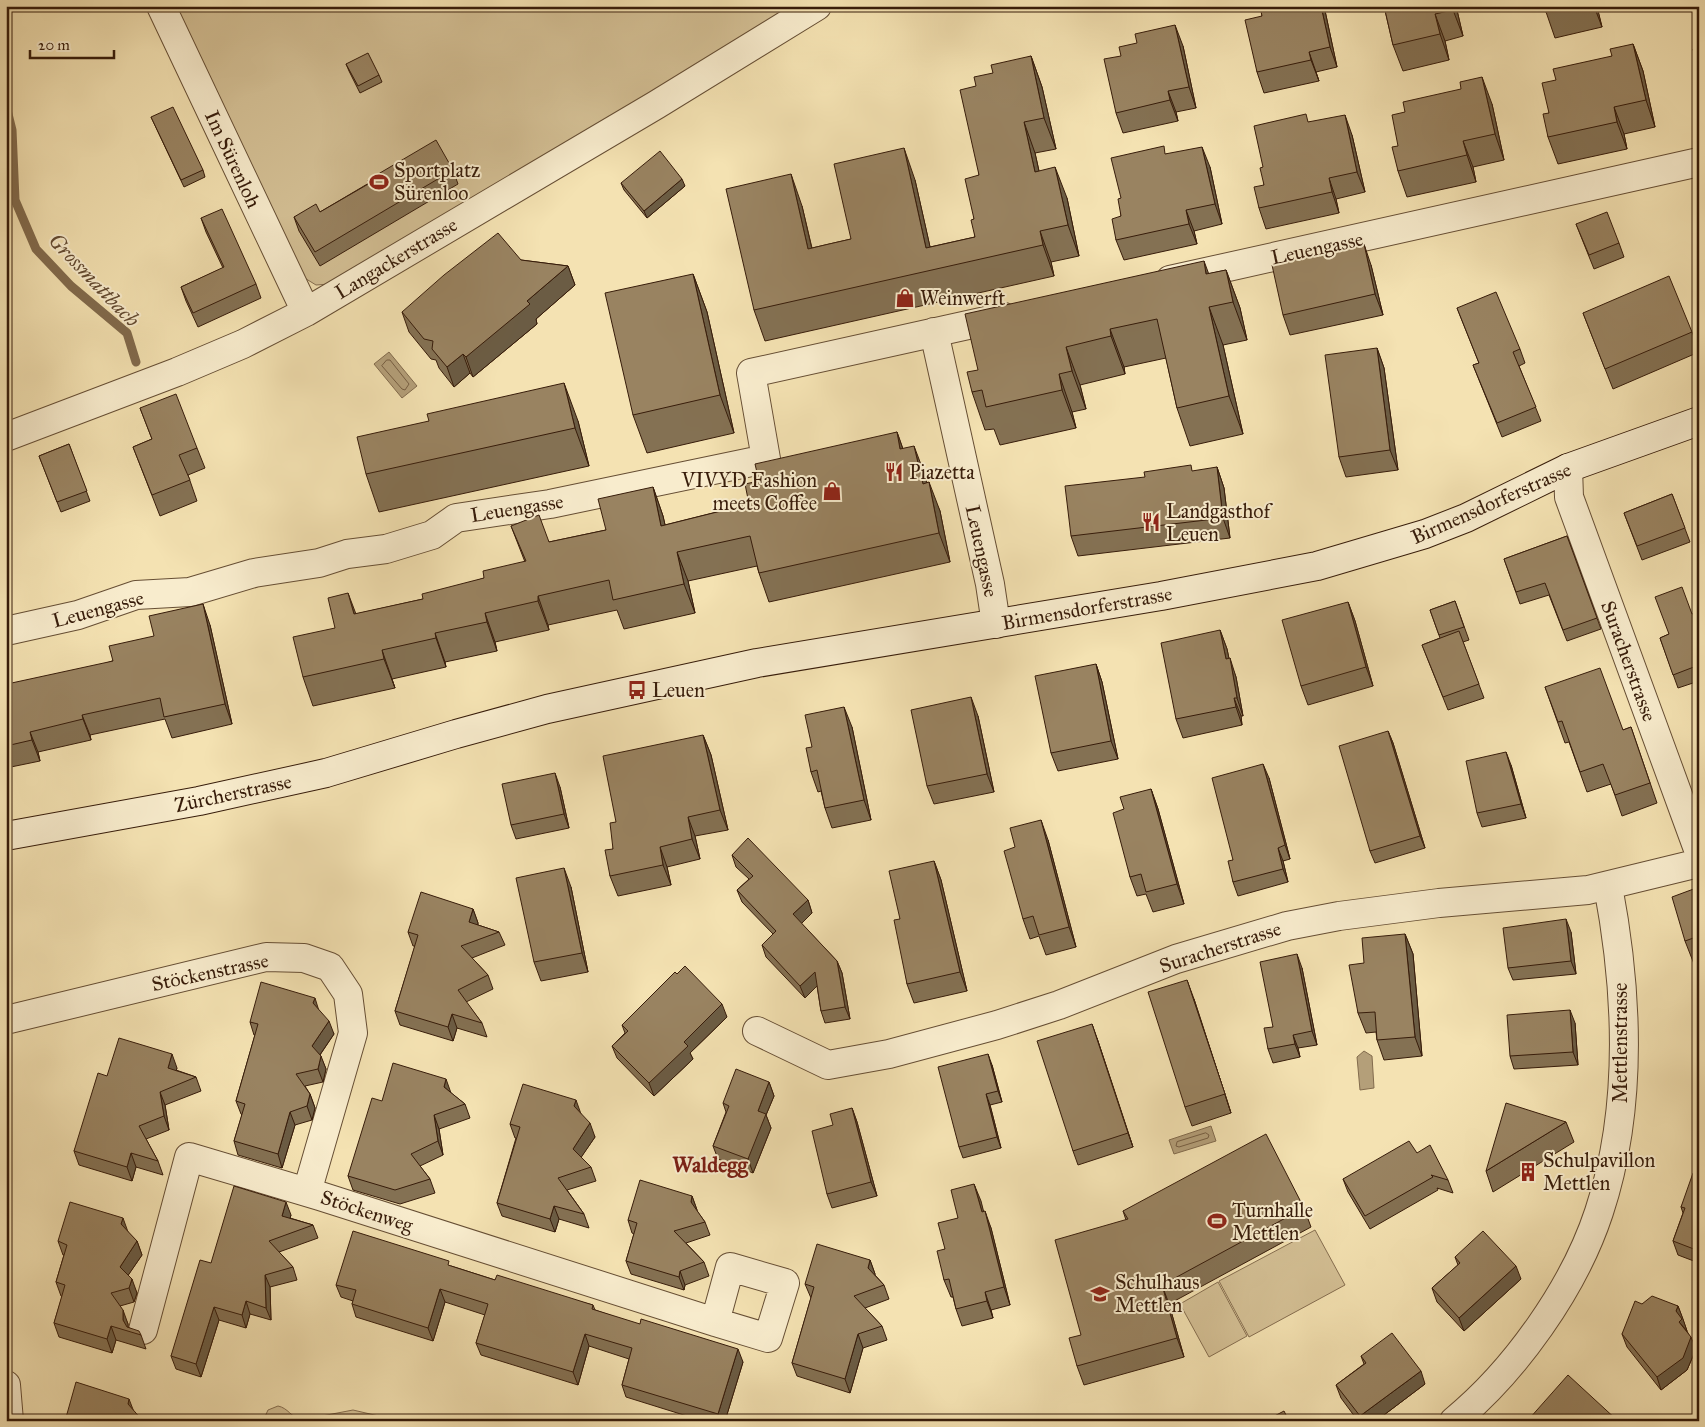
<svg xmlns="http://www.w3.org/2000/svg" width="1705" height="1427" font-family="'IM FELL Great Primer',serif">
<rect width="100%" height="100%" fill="#f4e2b2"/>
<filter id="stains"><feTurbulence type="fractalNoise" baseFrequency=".004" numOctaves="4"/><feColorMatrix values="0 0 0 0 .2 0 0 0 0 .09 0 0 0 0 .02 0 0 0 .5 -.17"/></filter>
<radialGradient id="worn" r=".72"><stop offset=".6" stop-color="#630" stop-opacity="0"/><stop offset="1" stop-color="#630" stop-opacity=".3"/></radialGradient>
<path fill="#d4c095" stroke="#866e50" d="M169 6H797L330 284 316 285 303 277Z
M1315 1230 1345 1285 1249 1337 1219 1281Z
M1218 1282 1247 1336 1209 1357 1180 1304Z
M278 1406C288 1408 291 1417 301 1420L353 1410 400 1421H263L268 1410Z"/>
<path fill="#b49f79" stroke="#826b4d" d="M389 352 417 386 402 398 374 364Z
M1364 1051 1372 1056 1374 1088 1360 1090 1357 1057Z
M1211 1126 1216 1141 1174 1154 1169 1140Z"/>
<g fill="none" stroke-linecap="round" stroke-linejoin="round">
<path stroke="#765e42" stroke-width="1" d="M387 360H390L409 384 405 390 402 389 382 366Z
M1206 1133 1209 1135 1208 1138 1179 1147 1176 1146 1177 1142Z"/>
<path stroke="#826b4d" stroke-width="9" d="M6 106 12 130 15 200 36 249 71 286 127 333 136 362"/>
<g stroke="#664e34" stroke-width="30">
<path id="street" d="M161 6 306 312
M1170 280 1699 162
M934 332 990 584 996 624
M6 437 177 372 243 344 306 312 656 105 817 6
M1568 468 1569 497 1699 852
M6 631 78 615 136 595 190 592 254 573 319 563 347 554 386 549 432 535 456 518 550 504 766 459 751 373 1004 317
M6 1020 266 957 304 958 330 967 348 994 353 1033 307 1192
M757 1031 828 1065 889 1054 997 1025 1059 1005 1176 959 1287 926 1339 916 1439 903 1588 890 1699 863
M143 1330 189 1157 320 1196 715 1322 768 1338 785 1283 730 1267 715 1322
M6 1385 9 1421
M1454 1421C1515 1371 1574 1288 1599 1212 1633 1109 1628 992 1608 886"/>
</g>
<g stroke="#371c0a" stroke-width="30">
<path id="secondary" d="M6 836 199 801 326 773 456 734 547 709 757 663 1161 596 1317 566 1425 534 1466 518 1568 468 1699 421"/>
</g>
<use href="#street" stroke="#f8eccd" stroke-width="28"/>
<use href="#secondary" stroke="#f8eccd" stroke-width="28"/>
</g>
<path fill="#847153" stroke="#371c0a" d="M1261 6H1324L1337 67 1316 72 1319 81 1264 93 1257 72 1262 16Z
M1384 6H1456L1463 36 1445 41 1449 60 1403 71 1393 45Z
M1544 6H1604L1597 8 1602 27 1555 38Z
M1633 44 1643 71 1655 127 1624 134 1627 149 1558 164 1548 137 1549 113 1556 80 1612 56Z
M1183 46 1196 108 1176 112 1178 121 1123 133 1116 113Z
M1031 56 1042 87 1056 149 1035 153 1039 171 1067 198 1079 256 1051 262 1054 276 765 341 754 310 802 206 812 248 851 239 915 180 930 247 975 237 974 219 979 175 976 86 993 73Z
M346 64 379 75 382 82 360 93 349 71Z
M1492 104 1504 160 1473 167 1476 182 1407 197 1398 171V146Z
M151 117 203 170 205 177 184 187Z
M1309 122 1352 135 1365 192 1336 199 1339 213 1266 229 1259 208 1264 185 1263 167Z
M1166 154 1210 167 1222 224 1194 231 1197 244 1124 260 1116 240 1121 216V198Z
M453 170 458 184 320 266 299 231 294 217 320 212 369 183 368 180Z
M621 183 685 186 647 218 624 190Z
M201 218 256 284 261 298 198 327 186 301 181 287 223 268 206 232Z
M1576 224 1619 243 1624 257 1594 269Z
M521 260 568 266 575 285 536 319 537 324 473 377 470 373 454 387 439 368 436 360 431 359 409 332 402 312Z
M1371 265 1383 315 1290 335 1283 315Z
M1226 270 1240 308 1247 340 1223 345 1243 434 1190 446 1177 408 1166 358 1124 367 1125 374 1080 385 1086 409 1072 412 1076 428 1000 445 994 429 985 430 972 392 1208 274Z
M693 274 707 312 734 433 647 453 633 415Z
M1457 308 1520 349 1525 363 1519 366 1541 421 1502 437 1473 365 1479 363Z
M1583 313 1692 332 1699 349V352L1613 389Z
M1377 348 1384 368 1398 470 1346 477 1339 457Z
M140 408 197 448 205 468 188 475 197 501 160 516 133 447 152 439Z
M429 421H578L589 466 379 512 366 474Z
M897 432 903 449 925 475 927 483 940 511 950 562 769 602 759 573 757 566 688 581 695 613 624 629 617 610 548 625 549 630 495 642 497 651 445 662 446 667 392 679 395 688 313 706 303 677 335 628 356 614 423 599 484 578 525 562 511 526 549 542 606 530 653 487 663 516 665 525 749 504 759 481Z
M69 444 90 501 61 512 39 456Z
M1217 467 1224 488 1230 538 1078 556 1071 536Z
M1672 494 1690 542 1642 560 1624 513Z
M1567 536 1601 629 1567 641 1549 595 1520 604 1504 559Z
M6 558 9 566 6 567Z
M1455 601 1469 640 1463 642 1484 698 1448 710 1422 645 1440 638 1430 610Z
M1348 602 1355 621 1373 686 1308 705 1301 686Z
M1692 614 1699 624V681L1678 688 1660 638 1669 634Z
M210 625 232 724 172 738 165 719 90 735 91 740 38 752 40 761 6 768V700Z
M1220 630 1227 649 1229 659 1236 677 1243 716H1241L1242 725 1183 738 1176 719Z
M1096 664 1102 682 1118 759 1058 771 1051 753Z
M1545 687 1623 730 1631 727 1657 803 1622 816 1611 784 1587 792 1569 742 1565 743Z
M978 716 994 792 934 804 927 786Z
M852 727 871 820 832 828 825 808 821 791 818 792 811 772 812 747Z
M1388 731 1393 743 1425 848 1375 863 1370 851Z
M703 735 711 755 728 830 695 836 700 859 667 867 671 885 618 896 610 876 616 822Z
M1511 765 1526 818 1482 827 1477 813Z
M1269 778 1290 859 1283 861 1288 882 1238 896 1233 882V860Z
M560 787 569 828 516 839 511 825Z
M1151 789 1158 809 1184 904 1153 912 1146 894 1137 896 1130 877 1124 809Z
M1048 840 1076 947 1046 955 1039 936 1030 939 1023 919Z
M732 855 808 900 812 913 801 923 837 961 842 973 850 1019 825 1023 821 1011 817 986 805 998 766 957 762 945 773 934 742 902 737 890 749 879 736 867Z
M934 861 941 880 967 991 914 1003 907 984 900 919Z
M571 887 588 972 541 981 534 962Z
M1699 887V962L1694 964 1685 941Z
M473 909 478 923V925L499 932 505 945 472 958 488 975 493 989 466 1002 482 1023 487 1037 457 1028 453 1041 400 1025 395 1011 415 946H413L408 932Z
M1571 932 1576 974 1513 980 1508 968Z
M1405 934 1413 954 1422 1056 1384 1060 1377 1040 1376 1032 1366 1033 1358 1013 1364 963Z
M1302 968 1317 1045 1298 1048 1300 1057 1273 1063 1268 1049 1273 1027Z
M1194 999 1231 1113 1192 1126 1185 1107Z
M319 1010 334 1034 320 1055 326 1069 323 1082 305 1086 310 1094 315 1108 312 1120 295 1125 282 1168 238 1155 234 1141 242 1115 241 1114 236 1101 255 1035H254L250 1022Z
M727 1017 690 1053 693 1059 654 1096 617 1058 612 1046 625 1033 622 1025Z
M1575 1023 1578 1065 1514 1069 1510 1056Z
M1097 1038 1133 1147 1078 1165 1073 1151Z
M992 1065 1002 1102 990 1105 1001 1148 963 1158 959 1147Z
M177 1068 176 1070 196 1077 201 1091 165 1105 169 1130 146 1139 158 1161 163 1175 136 1167 132 1181 79 1165 74 1151 107 1076Z
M769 1082 774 1096 766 1115 771 1128 753 1173 718 1159 713 1146 726 1112 723 1103Z
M451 1093 465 1104 470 1118 439 1129 443 1155 420 1166 430 1179 435 1193 400 1204 353 1190 348 1176 382 1101Z
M852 1108 857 1122 877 1196 832 1208 827 1194 833 1125Z
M580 1113 595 1137 581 1157 591 1167 596 1181 567 1190 584 1214 589 1228 559 1219 555 1232 502 1216 497 1203 516 1138H515L510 1124Z
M1566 1122 1574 1142 1493 1192 1486 1171Z
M1417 1153 1448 1180 1453 1193 1437 1188 1438 1190 1370 1229 1348 1192 1343 1179Z
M1699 1175V1263L1678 1255 1673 1241 1683 1213 1681 1207Z
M974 1184 983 1211 991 1228 1010 1305 991 1310 993 1318 962 1326 956 1309 953 1297H951L944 1280 945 1249 958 1218Z
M692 1196 697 1210V1211L705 1222 710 1235 686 1243 704 1262 709 1276 685 1285 684 1290 631 1274 626 1261 634 1234 632 1233 628 1220Z
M1304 1208 1311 1227 1169 1304 1184 1357 1084 1385 1077 1366 1126 1220 1123 1211Z
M291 1215 290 1218 313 1225 318 1238 279 1252 293 1267 297 1280 270 1287 271 1320 250 1314 246 1328 219 1320 201 1377 176 1369 171 1356 211 1263Z
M127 1231 137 1241 142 1255 128 1275 137 1293 134 1302 120 1306 128 1324V1327L141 1335 146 1349 116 1340 112 1353 59 1337 54 1323 62 1297 61 1296 56 1282 64 1255H63L58 1241Z
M1455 1257 1521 1279 1464 1331 1437 1302 1432 1288 1458 1265Z
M870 1260 875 1274V1275L884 1285 889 1299 865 1308 882 1326 887 1340 863 1348 850 1393 797 1376 792 1363 811 1298 805 1284Z
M451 1266 495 1280 593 1305 595 1310 743 1362 725 1421H703L626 1397 622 1385 629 1359 589 1346 578 1385 481 1355 476 1343 485 1315 445 1302 433 1341 356 1317 352 1304 353 1301 341 1297 336 1285Z
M1642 1304 1678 1306 1687 1331 1696 1349 1687 1370 1661 1390 1627 1347 1622 1334Z
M1361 1356 1425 1384 1376 1421H1358L1341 1398 1336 1385 1364 1364Z"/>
<path fill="#6b5c44" stroke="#371c0a" d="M1321 6H1324L1337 67 1330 47Z
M1452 6H1456L1463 36 1453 10Z
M1594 6H1597L1602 27Z
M1435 14 1445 41 1449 60 1440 34Z
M1175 25 1183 46 1196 108 1189 87Z
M1633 44 1643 71 1655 127 1646 100Z
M1309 52 1316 72 1319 81 1311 60Z
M1031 56 1042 87 1056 149 1044 118Z
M1482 77 1492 104 1504 160 1495 134Z
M1168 91 1176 112 1178 121 1170 100Z
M1614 107 1624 134 1627 149 1617 122Z
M1345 115 1352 135 1365 192 1357 172Z
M1024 122 1035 153 1046 203 1035 172Z
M1463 141 1473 167 1476 182 1467 155Z
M1202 147 1210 167 1222 224 1215 204Z
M904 148 915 180 935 269 926 248Z
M1055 167 1067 198 1079 256 1068 225Z
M791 174 802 206 819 280 808 249Z
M1329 178 1336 199 1339 213 1332 192Z
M682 179 685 186 647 218 644 211Z
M1186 210 1194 231 1197 244 1189 224Z
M1040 231 1051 262 1054 276 1043 245Z
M1364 244 1371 265 1383 315 1375 294Z
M1204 261 1218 299 1206 274Z
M568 266 575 285 536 319 537 324 473 377 466 357 527 301Z
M1226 270 1240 308 1247 340 1233 302Z
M693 274 707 312 734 433 720 395Z
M1209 307 1223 345 1243 434 1229 396Z
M1110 329 1124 367 1125 374 1111 336Z
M1066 347 1080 385 1086 409 1072 371Z
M1377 348 1384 368 1398 470 1390 450Z
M463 354 470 373 454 387 447 367Z
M1059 374 1072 412 1076 428 1062 390Z
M564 383 578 421 589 466 575 428Z
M897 432 907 461 900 449Z
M914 446 925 475 933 513 923 484Z
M1217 467 1224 488 1230 538 1223 518Z
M929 482 940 511 950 562 939 533Z
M653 487 663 516 672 555 661 526Z
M677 552 688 581 695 613 684 584Z
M348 593 359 622 354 614Z
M538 596 548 625 549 630 538 601Z
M1348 602 1355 621 1373 686 1366 667Z
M203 604 210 625 232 724 225 704Z
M485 613 495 642 497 651 487 622Z
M1220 630 1227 649 1233 677 1226 659Z
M435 633 445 662 446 667 436 638Z
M382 650 392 679 395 688 384 659Z
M1230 658 1236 677 1243 716 1237 698Z
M1096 664 1102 682 1118 759 1111 741Z
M971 697 978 716 994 792 987 774Z
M1234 698 1241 716 1242 725 1236 707Z
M844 707 852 727 871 820 864 800Z
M82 715 90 735 91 740 83 719Z
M1388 731 1393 743 1425 848 1420 836Z
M30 732 38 752 40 761 32 740Z
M703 735 711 755 728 830 720 810Z
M1506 752 1511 765 1526 818 1521 804Z
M1263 764 1269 778 1290 859 1285 845Z
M555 773 560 787 569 828 564 814Z
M1151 789 1158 809 1184 904 1177 884Z
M688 817 695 836 700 859 692 839Z
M1041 820 1048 840 1076 947 1069 927Z
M660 847 667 867 671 885 663 865Z
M1278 848 1283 861 1288 882 1283 869Z
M934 861 941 880 967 991 960 972Z
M564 868 571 887 588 972 582 953Z
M808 900 812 913 798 927 793 914Z
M473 909 478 923 474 936 469 922Z
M1566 919 1571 932 1576 974 1571 961Z
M1405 934 1413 954 1422 1056 1415 1037Z
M1297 954 1302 968 1317 1045 1312 1031Z
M837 961 842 973 850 1019 845 1007Z
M815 972 819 984 805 998 800 986Z
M1187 980 1194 999 1231 1113 1225 1094Z
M315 998 319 1011 313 1003Z
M722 1004 727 1017 690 1053 693 1059 654 1096 649 1083 684 1042Z
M1570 1010 1575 1023 1578 1065 1573 1052Z
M452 1014 457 1028 453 1041 448 1027Z
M329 1021 334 1034 317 1059 312 1046Z
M1092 1024 1097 1038 1133 1147 1128 1133Z
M1293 1035 1298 1048 1300 1057 1295 1044Z
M172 1054 177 1068 173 1081 168 1068Z
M988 1054 992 1065 1002 1102 998 1091Z
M321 1056 326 1069 323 1082 318 1069Z
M446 1079 451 1093 444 1087Z
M769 1082 774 1096 766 1115 771 1128 753 1173 748 1159 758 1111Z
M160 1092 165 1105 169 1130 164 1116Z
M310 1094 315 1108 312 1120 307 1106Z
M986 1094 990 1105 1001 1148 997 1137Z
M576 1100 581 1114 574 1106Z
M852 1108 857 1122 877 1196 871 1182Z
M290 1112 295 1125 282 1168 278 1154Z
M434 1115 439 1129 443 1155 438 1141Z
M590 1123 595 1137 578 1162 573 1149Z
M131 1153 136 1167 132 1181 127 1167Z
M974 1184 981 1201 988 1229 982 1212Z
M692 1196 697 1210 696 1216 691 1202Z
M286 1202 291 1215 287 1228 282 1216Z
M554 1206 559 1219 555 1232 550 1219Z
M985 1211 991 1228 1010 1305 1004 1287Z
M123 1218 128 1232 121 1224Z
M137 1241 142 1255 125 1280 120 1267Z
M870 1260 875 1274 873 1281 868 1268Z
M1516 1266 1521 1279 1464 1331 1459 1318Z
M680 1271 685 1285 684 1290 679 1277Z
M265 1275 270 1287 271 1320 266 1308Z
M132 1279 137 1293 134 1302 129 1288Z
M1162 1285 1169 1304 1184 1357 1177 1338Z
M440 1289 445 1302 433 1341 428 1328Z
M985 1292 991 1310 993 1318 987 1301Z
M246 1301 250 1314 246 1328 242 1315Z
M1678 1306 1683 1319 1687 1331 1679 1322 1676 1311Z
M214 1307 219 1320 201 1377 196 1364Z
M123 1310 128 1324V1331L123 1320Z
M111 1326 116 1340 112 1353 107 1339Z
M585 1334 589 1346 578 1385 573 1372Z
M858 1334 863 1348 850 1393 845 1379Z
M1691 1337 1696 1349 1687 1370 1661 1390 1657 1377Z
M738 1349 743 1362 725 1421H720L718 1414Z
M1421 1371 1425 1384 1376 1421H1361L1360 1416Z
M129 1399 134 1412 128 1404Z"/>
<path fill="#998361" stroke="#371c0a" d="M1261 6H1321L1330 47 1309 52 1311 60 1257 72 1245 20 1262 16 1260 7Z
M1384 6H1452L1453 10 1435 14 1440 34 1393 45Z
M1544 6H1568L1545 12Z
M1175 25 1189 87 1168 91 1170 100 1116 113 1104 59 1121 56 1119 47 1137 43 1135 34Z
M1633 44 1646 100 1614 107 1617 122 1548 137 1543 114 1549 113 1542 83 1556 80 1553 69 1612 56 1610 49Z
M1699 47V75L1693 49Z
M368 53 379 75 358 86 346 64Z
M1031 56 1044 118 1024 122 1035 172 1055 167 1068 225 1040 231 1043 245 754 310 726 189 791 174 808 249 829 244 851 239 834 164 904 148 926 248 975 237 971 220 974 219 965 179 979 175 960 90 976 86 974 77 993 73 991 65Z
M1482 77 1495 134 1463 141 1467 155 1398 171 1392 147 1398 146 1392 115 1405 112 1403 102 1461 89 1460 82Z
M1699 79V104L1694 80Z
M173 107 203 170 181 180 151 117Z
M1306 114 1308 122 1345 115 1357 172 1329 178 1332 192 1259 208 1254 187 1264 185 1260 168 1263 167 1254 126Z
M436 140 453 170 315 252 294 217 316 204 320 212 370 183 368 180Z
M1164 146 1165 154 1202 147 1215 204 1186 210 1189 224 1116 240 1112 219 1121 216 1118 199 1121 198 1111 158Z
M660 151 682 179 644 211 621 183Z
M222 209 256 284 193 313 181 287 224 267 201 218Z
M1607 212 1619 243 1589 255 1576 224Z
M498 233 521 260 568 266 527 301 530 304 466 357 463 354 447 367 432 349 433 341 424 339 402 312 444 275Z
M1364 244 1375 294 1283 315 1272 265Z
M1204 261 1206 274 1226 270 1233 302 1209 307 1229 396 1177 408 1157 319 1110 329 1111 336 1066 347 1072 371 1059 374 1062 390 986 407 982 390 972 392 967 372 978 370 965 314Z
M693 274 720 395 633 415 605 293Z
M1669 276 1692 332 1605 369 1583 313Z
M1496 292 1520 349 1513 352 1536 407 1497 423 1473 365 1479 363 1457 308Z
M1377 348 1390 450 1339 457 1325 355Z
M564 383 575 428 366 474 357 437 429 421 427 414Z
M176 394 197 448 179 455 190 480 152 495 133 447 152 439 140 408Z
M897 432 900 449 914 446 923 484 929 482 939 533 759 573 750 536 677 552 684 584 613 600 609 580 538 596V601L485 613 487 622 435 633 436 638 382 650 384 659 303 677 293 637 335 628 328 598 348 593 354 614 423 599 422 594 484 578 483 571 526 561 511 526 539 515 549 542 606 530 598 499 653 487 661 526 749 504 745 484 759 481 755 464Z
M69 444 87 491 57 502 39 456Z
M1191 465 1192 471 1217 467 1223 518 1071 536 1065 486 1145 477 1144 472Z
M1672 494 1685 528 1637 546 1624 513Z
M1567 536 1597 618 1563 630 1545 583 1516 592 1504 559Z
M1682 587 1692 614 1695 613 1699 624V665L1673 675 1660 638 1669 634 1655 597Z
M1455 601 1464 627 1439 635 1430 610Z
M1348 602 1366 667 1301 686 1282 620Z
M203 604 225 704 164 717 160 698 82 715 83 719 30 732 32 740 6 746V700L10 699 7 684 113 661 109 646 154 636 149 616Z
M1220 630 1226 659 1230 658 1237 698H1234L1236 707 1176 719 1161 643Z
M1459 631 1479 684 1443 697 1422 645Z
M1096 664 1111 741 1051 753 1035 676Z
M1600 668 1623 730 1631 727 1650 783 1615 795 1603 764 1580 772 1562 721 1558 722 1545 687Z
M971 697 987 774 927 786 911 710Z
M844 707 864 800 825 808 817 770 811 772 806 748 812 747 805 715Z
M1388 731 1420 836 1370 851 1339 746Z
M703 735 720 810 688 817 692 839 660 847 663 865 610 876 605 850 613 849 610 823 616 822 603 756Z
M1506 752 1521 804 1477 813 1466 761Z
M1263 764 1285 845 1278 848 1283 869 1233 882 1228 861 1233 860 1212 778Z
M555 773 564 814 511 825 502 784Z
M1151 789 1177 884 1146 892 1141 874 1130 877 1113 813 1124 809 1120 797Z
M1041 820 1069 927 1039 935 1033 916 1023 919 1004 851 1015 847 1010 828Z
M748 838 808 900 793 914 837 961 845 1007 821 1011 815 972 800 986 762 945 776 931 737 890 753 876 732 855Z
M934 861 960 972 907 984 894 920 900 919 889 871Z
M564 868 582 953 534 962 516 878Z
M1699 887V936L1685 941 1672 897Z
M421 892 473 909 469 922 499 932 461 946 488 975 458 990 482 1023 452 1014 448 1027 395 1011 418 935 408 932Z
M1566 919 1571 961 1508 968 1503 928Z
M1405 934 1415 1037 1377 1040 1375 1012 1358 1013 1349 965 1364 963 1362 938Z
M1297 954 1312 1031 1293 1035 1295 1044 1268 1049 1264 1028 1273 1027 1260 962Z
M685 966 722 1004 684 1042 688 1046 649 1083 612 1046 628 1031 622 1025 675 972 677 974Z
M1187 980 1225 1094 1185 1107 1148 992Z
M261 982 315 998 313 1003 329 1021 312 1046 321 1056 318 1069 296 1074 310 1094 307 1106 290 1112 278 1154 234 1141 245 1104 236 1101 258 1024 250 1022Z
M1570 1010 1573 1052 1510 1056 1507 1015Z
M1092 1024 1128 1133 1073 1151 1037 1041Z
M119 1038 172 1054 168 1068 196 1077 160 1092 164 1116 139 1126 158 1161 131 1153 127 1167 74 1151 98 1073 107 1076Z
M988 1054 998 1091 986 1094 997 1137 959 1147 938 1067Z
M393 1063 446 1079 444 1087 465 1104 434 1115 438 1141 411 1154 430 1179 395 1190 348 1176 372 1098 382 1101Z
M736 1069 769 1082 758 1111 766 1114 748 1159 713 1146 729 1106 723 1103Z
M523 1084 576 1100 574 1106 590 1123 573 1149 591 1167 558 1178 584 1214 554 1206 550 1219 497 1203 520 1127 510 1124Z
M1506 1103 1566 1122 1486 1171Z
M852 1108 871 1182 827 1194 812 1131 833 1125 830 1114Z
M1266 1134 1304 1208 1162 1285 1177 1338 1077 1366 1069 1338 1081 1335 1055 1240 1128 1219 1123 1211Z
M1409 1141 1417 1153 1430 1145 1448 1180 1431 1175 1433 1177 1365 1216 1343 1179Z
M1693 1173 1699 1175V1251L1673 1241 1685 1208 1681 1207Z
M640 1180 692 1196 691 1202 705 1222 674 1231 704 1262 680 1271 679 1277 626 1261 637 1223 628 1220Z
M974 1184 982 1212 985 1211 1004 1287 985 1292 987 1301 956 1309 949 1279 944 1280 937 1251 945 1249 938 1223 958 1218 951 1190Z
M234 1186 286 1202 282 1216 313 1225 269 1241 293 1267 265 1275 266 1308 246 1301 242 1315 214 1307 196 1364 171 1356 200 1260 211 1263Z
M70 1202 123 1218 121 1224 137 1241 120 1267 132 1279 129 1288 111 1293 123 1310V1320L127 1327 139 1331 141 1335 111 1326 107 1339 54 1323 65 1285 56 1282 67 1245 58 1241Z
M353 1231 449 1261 448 1265 495 1280 497 1275 593 1305 592 1309 640 1324 641 1319 738 1349 718 1414 622 1385 632 1348 585 1334 573 1372 476 1343 488 1304 440 1289 428 1328 352 1304 356 1290 336 1285Z
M1483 1231 1516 1266 1459 1318 1432 1288 1460 1263 1455 1257Z
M817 1244 870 1260 868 1268 884 1285 854 1296 882 1326 858 1334 845 1379 792 1363 814 1287 805 1284Z
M1652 1296 1678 1306 1676 1311 1682 1319 1679 1322 1691 1337 1683 1358 1657 1377 1622 1334 1635 1301 1642 1304Z
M1392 1333 1421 1371 1360 1416 1336 1385 1366 1363 1361 1356Z
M1568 1375 1618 1421H1531L1529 1419Z
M76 1382 129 1399 128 1404 143 1421H65Z
M1284 1411 1289 1421H1265Z"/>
<defs>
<g id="stadium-bare" transform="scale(1.5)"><path d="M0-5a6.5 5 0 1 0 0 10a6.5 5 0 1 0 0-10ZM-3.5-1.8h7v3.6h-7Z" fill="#8f2418" stroke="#f8eccd" stroke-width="2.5" paint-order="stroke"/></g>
<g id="shop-bare" transform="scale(1.5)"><path d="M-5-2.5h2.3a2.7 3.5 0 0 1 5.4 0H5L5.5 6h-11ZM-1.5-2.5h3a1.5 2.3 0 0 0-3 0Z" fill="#8f2418" stroke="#f8eccd" stroke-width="2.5" paint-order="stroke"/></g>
<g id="restaurant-bare" transform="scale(1.5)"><path d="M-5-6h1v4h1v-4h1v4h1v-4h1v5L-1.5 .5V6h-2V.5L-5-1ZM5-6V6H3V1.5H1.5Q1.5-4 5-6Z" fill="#8f2418" stroke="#f8eccd" stroke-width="2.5" paint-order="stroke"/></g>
<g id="bus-bare" transform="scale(1.5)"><path d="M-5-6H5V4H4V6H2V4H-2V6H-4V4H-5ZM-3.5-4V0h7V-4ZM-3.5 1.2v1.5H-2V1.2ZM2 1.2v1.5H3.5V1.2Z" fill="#8f2418" stroke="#f8eccd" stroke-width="2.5" paint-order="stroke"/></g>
<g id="building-bare" transform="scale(1.5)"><path d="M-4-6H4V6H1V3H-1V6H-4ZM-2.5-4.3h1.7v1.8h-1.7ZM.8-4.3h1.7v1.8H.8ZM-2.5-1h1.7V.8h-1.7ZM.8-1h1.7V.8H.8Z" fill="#8f2418" stroke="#f8eccd" stroke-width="2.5" paint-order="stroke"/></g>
<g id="school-bare" transform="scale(1.5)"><path d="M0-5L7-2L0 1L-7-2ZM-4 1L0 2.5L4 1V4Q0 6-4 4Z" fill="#8f2418" stroke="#f8eccd" stroke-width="2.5" paint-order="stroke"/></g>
</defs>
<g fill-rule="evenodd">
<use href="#stadium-bare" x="379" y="182"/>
<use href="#shop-bare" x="905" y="298"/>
<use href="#restaurant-bare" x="894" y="472"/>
<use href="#shop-bare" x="832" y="491"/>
<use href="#restaurant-bare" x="1151" y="522"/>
<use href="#bus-bare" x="637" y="690"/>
<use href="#building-bare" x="1528" y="1172"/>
<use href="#stadium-bare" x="1217" y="1221"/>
<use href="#school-bare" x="1100" y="1294"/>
</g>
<g text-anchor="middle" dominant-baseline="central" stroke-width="4" stroke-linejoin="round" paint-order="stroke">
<g font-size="20" fill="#371c0a" stroke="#f8eccd">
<text transform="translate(233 159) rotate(65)">Im Sürenloh</text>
<text transform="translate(1317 248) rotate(-12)">Leuengasse</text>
<text transform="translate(396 258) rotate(-31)">Langackerstrasse</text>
<text transform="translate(1491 503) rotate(-24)">Birmensdorferstrasse</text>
<text transform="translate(517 508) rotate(-9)">Leuengasse</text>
<text transform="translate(982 551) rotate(78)">Leuengasse</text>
<text transform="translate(1087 608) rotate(-10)">Birmensdorferstrasse</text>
<text transform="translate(98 609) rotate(-15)">Leuengasse</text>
<text transform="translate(1629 661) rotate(70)">Suracherstrasse</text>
<text transform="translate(233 793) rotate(-12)">Zürcherstrasse</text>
<text transform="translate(1220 947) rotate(-18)">Suracherstrasse</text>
<text transform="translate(210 972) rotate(-12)">Stöckenstrasse</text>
<text transform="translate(1620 1043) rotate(-90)">Mettlenstrasse</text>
<text transform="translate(367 1211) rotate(18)">Stöckenweg</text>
</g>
<g font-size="20" fill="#371c0a" stroke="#f8eccd" text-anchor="start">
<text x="394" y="170">Sportplatz<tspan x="394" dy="23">Sürenloo</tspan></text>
<text x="920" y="298">Weinwerft</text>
<text x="909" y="472">Piazetta</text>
<text x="817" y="480" text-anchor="end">VIVYD Fashion<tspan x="817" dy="23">meets Coffee</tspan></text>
<text x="1166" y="511">Landgasthof<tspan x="1166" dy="23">Leuen</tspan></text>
<text x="652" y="690">Leuen</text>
<text x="1543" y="1160">Schulpavillon<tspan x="1543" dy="23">Mettlen</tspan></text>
<text x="1232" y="1210">Turnhalle<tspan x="1232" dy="23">Mettlen</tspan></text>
<text x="1115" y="1282">Schulhaus<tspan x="1115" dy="23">Mettlen</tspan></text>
</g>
<g font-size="21" font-style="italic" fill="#634a31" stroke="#f8eccd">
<text transform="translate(94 280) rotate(46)">Grossmattbach</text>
</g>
<g font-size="22" font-weight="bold" fill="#7a1f14" stroke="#f8eccd">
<text x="710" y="1164">Waldegg</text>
</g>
</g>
<rect width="1705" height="1427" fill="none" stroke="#f4e2b2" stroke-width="25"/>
<rect x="8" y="8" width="1690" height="1412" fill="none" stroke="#371c0a" stroke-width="2.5"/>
<rect x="12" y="12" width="1680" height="1402" fill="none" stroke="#371c0a"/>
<path d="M30 50v8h84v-8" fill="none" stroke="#371c0a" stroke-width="2.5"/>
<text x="38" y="50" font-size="15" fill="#371c0a" stroke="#f8eccd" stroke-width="4" paint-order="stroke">20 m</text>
<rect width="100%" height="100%" filter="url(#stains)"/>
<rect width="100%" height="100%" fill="url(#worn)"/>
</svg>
